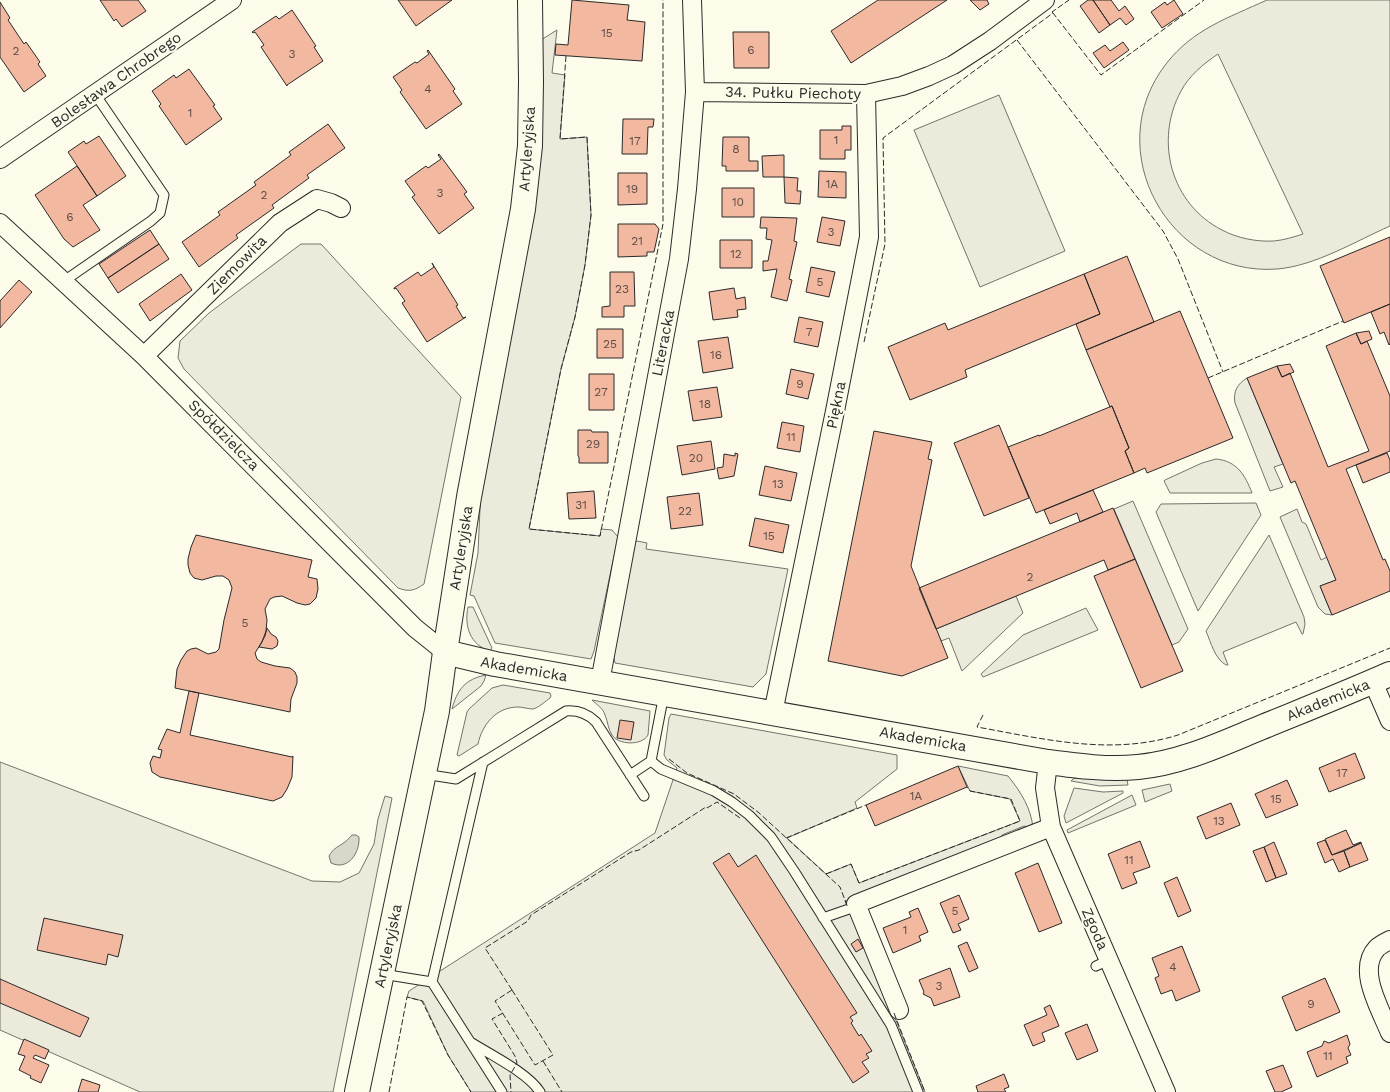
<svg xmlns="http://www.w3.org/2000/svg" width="1390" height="1092" font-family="'Work Sans',sans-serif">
<rect width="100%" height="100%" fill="#fdfbea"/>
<path fill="#ecebdb" stroke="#74746e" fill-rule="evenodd" d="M1267 0H1390V226C1356 241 1315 266 1277 269 1169 277 1099 150 1166 64 1193 29 1228 18 1267 0ZM1218 54 1303 234C1294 237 1284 240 1274 241 1256 242 1237 238 1222 230 1171 204 1154 141 1181 91 1189 76 1203 64 1218 54Z
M557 30 552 73 565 75 560 139 587 137 591 215 585 265 575 317 561 369 529 529 600 536 601 529 612 530 618 537 594 651 591 659 495 643 474 596 470 595 478 553 481 487 541 40Z
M999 95 1065 251 980 287 914 130Z
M301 244H321L461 397 424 584C414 591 409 592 398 588L184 369 178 358 180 341 209 313Z
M1247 378 1283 464 1274 467 1283 487 1270 491 1235 403C1233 392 1237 384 1247 378Z
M1216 459C1237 461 1245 475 1252 493H1170L1164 481 1165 480 1202 463Z
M1133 501 1188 629 1179 642 1172 645 1114 509Z
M1256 503 1261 515 1198 611 1156 512 1161 504Z
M1297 509 1302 522 1306 524 1321 560 1327 557 1336 580 1320 586 1332 615 1325 614 1318 607 1280 517Z
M1269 535 1304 617 1305 624 1303 634H1302L1296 622 1223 652 1228 665H1226C1215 659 1211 643 1206 631Z
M637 541 647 543 646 549 788 569 766 674 753 687 615 663 613 653 633 545Z
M1016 596 1023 613 962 671 949 638 941 641 936 629Z
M468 607H473L492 648 490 651C470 645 464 626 468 607Z
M1086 608 1098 630 983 677 981 674 1023 635Z
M486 675 484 681 481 686 452 709C457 690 465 679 486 675Z
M503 685 550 693 551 696 550 698C546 701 538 708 533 709 529 709 522 707 518 707 496 707 482 725 478 744L459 756 457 755 467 712 469 709 492 688Z
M592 700 650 711 648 735C642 746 618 745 612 735 608 729 608 722 605 715 603 708 597 705 592 700Z
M671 714 897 755V769L855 802 857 808 787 838 826 874 851 864 859 883 1020 821 1010 799 970 791 958 766 1008 776C1021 792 1031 808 1033 828L1024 826 1002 835 998 844 850 900 845 901 853 919 857 924 925 1092H471L448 1055 423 1001 407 997 409 991 655 833 677 768 667 760 664 755 669 718Z
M0 762 312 881 340 882 359 873 374 844 378 819 385 796 392 798 333 1092H140L0 1030Z
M1081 777 1125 778 1127 780 1128 785 1100 786 1071 781 1073 779Z
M1170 784 1172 791 1145 802 1142 790Z
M1074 788 1103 792 1123 791V793L1066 823 1064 816Z
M1132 795 1136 805 1068 833 1067 830Z"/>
<path fill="#d8d7c9" stroke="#74746e" d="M352 835H356L359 837C360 853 348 871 331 863L329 856C333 849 336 848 342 844 346 842 349 838 352 835Z"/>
<path fill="#f2b8a0" stroke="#2b2b2b" d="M100 0H138L146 11 122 27 116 19 114 21Z
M398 0H452L416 26Z
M572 0 629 5 627 20 645 22 642 61 555 55 556 44 568 45Z
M878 0H947L851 63 831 31Z
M970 0H987L989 4 980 10Z
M1088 0H1093L1110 25 1099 33 1080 6Z
M1093 0H1111L1119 11 1125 6 1134 19 1126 25 1120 18 1110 25Z
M1174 0 1183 14 1162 28 1151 12 1165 2 1167 5Z
M0 2 10 18 8 20 24 44 26 42 40 62 38 64 46 76 24 92 0 57Z
M292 10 316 46 314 47 323 61 287 85V86L261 47 264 45 255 32 253 33 252 32 276 16 279 19Z
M733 32H769V68H734Z
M1123 42 1129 50 1104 68 1093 53 1105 45 1110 51Z
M428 50 455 89 453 91 462 104 426 129 400 92 402 90 393 77 415 62 417 63 429 54 427 51Z
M189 69 215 105 213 106 222 119 186 145 159 106 161 104 152 91 174 75 176 78Z
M623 119H654L653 127H648L647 154H622Z
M328 124 345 148 307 175 309 178 272 205 274 208 236 235 238 238 199 267 182 242 220 215 218 212 256 185 254 182 291 155 289 152Z
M842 126H851V150H845V159H820V130H842Z
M99 136 126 176 97 196 68 152 84 141 86 144Z
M723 137H749V161H758V171H726V166H722Z
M439 154 467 192 464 194 474 208 439 234 412 197 415 195 405 181 426 166 428 168 441 159 438 155Z
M784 155V177H763L762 156Z
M77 166 97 196 83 205 100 230 73 247 64 239 35 195Z
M819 171 846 172V198L818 197Z
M618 173H647V204L618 205Z
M784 177 798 178 797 191H801L800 204 785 203Z
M722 188H754V217H722Z
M761 217 797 218 794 241 797 242 789 279 792 280 787 301 771 297 777 269 763 271V261H768L772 240 766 239 767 228H760Z
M822 217 845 221 840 246 817 242Z
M618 224H655L659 229 654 252H647V256L618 257Z
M150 230 159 244 108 278 99 264Z
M1390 237V304L1344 323 1320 266Z
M720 240H752V268H720Z
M159 244 169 259 118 293 108 278Z
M1127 256 1154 322 1086 350 1076 324 1100 314 1084 274Z
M432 263 458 305 456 306 463 318 466 317 427 342 402 303 405 301 396 288 394 289V288L418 272 421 276 434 267Z
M811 267 835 272 829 297 806 292Z
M610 272H634L635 306H624V317H602V307L610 306Z
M181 274 192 290 150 321 139 304Z
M1084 274 1100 314 965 370 967 377 910 400 888 347 945 323 948 330Z
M19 280 32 292 0 328V301Z
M734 288 736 299 745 297 746 309 737 310 738 317 713 320 709 292Z
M1390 304V344L1389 345 1384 332 1380 334 1371 312Z
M1180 311 1233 438 1147 473 1145 468 1134 473 1125 451 1129 448 1112 406 1110 407 1086 350Z
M799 317 823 322 818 347 794 342Z
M597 329H623V358H597Z
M1369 331 1372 339 1361 344 1356 333Z
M1356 333 1361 344 1367 341 1390 396V451L1346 469 1383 560 1385 559 1390 571V591L1332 615 1320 586 1336 580 1295 481 1291 483 1247 378 1277 366 1282 377 1290 373 1328 467 1369 451 1326 346Z
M728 337 733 368 703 373 698 341Z
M1290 364 1294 372 1282 377 1277 366Z
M791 369 814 374 808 399 786 394Z
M589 374H614V410H589Z
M717 387 722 417 693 421 688 391Z
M1112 406 1129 448 1125 451 1134 473 1036 513 1008 447 1039 435V436Z
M782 422 804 426 800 452 777 448Z
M999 425 1029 498 984 516 954 443Z
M578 430H591L592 432H608V463H579V457L578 456Z
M874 431 932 442 928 459 932 460 911 566 948 658 902 676 828 661Z
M711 441 715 469 682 475 677 446Z
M735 453 738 454 734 476 719 479 717 468 723 467 724 454 735 456Z
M1387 453 1390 460V472L1363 483 1356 465Z
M765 466 797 473 791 501 759 495Z
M1093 490 1103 512 1080 522 1077 513 1050 524 1044 510Z
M594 491 596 518 569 519 567 493Z
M699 493 703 525 671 529 667 497Z
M1113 508 1135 559 1108 570 1104 560 936 629 919 588Z
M755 518 789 525 783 553 749 546Z
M196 535 312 560 308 577 317 579 318 589 316 598 310 604 305 605 297 603 282 596 274 597 270 599 265 609 267 620 266 631 262 642 255 653 257 659 261 662 275 666 290 668 295 672 297 677V683L291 699 290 712 175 688 177 669 181 660 187 651 191 649 196 648 208 654 216 652 219 649 224 620 232 588 229 580 223 576H216L202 580 194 578 190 573 188 565V559L191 547Z
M1135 559 1183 671 1141 688 1094 576Z
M267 628 271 634 276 637 278 641 277 646 272 649 259 647 265 636Z
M189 691 199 693 190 735 292 757 293 756 292 777 287 789 282 797 273 801 160 777 152 772 150 763 153 756 160 758 162 750 158 749 167 729 180 733Z
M620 720 634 722 631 740 617 738Z
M1355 753 1365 778 1329 792 1319 768Z
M958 766 967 787 875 826 866 805Z
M1287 780 1298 805 1266 818 1255 794Z
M1231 803 1240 825 1206 839 1197 817Z
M1346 830 1353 845 1361 842V843L1332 855 1325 839Z
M1325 840 1332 855 1344 851 1350 867 1339 872 1333 859 1325 863 1317 843Z
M1140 841 1150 867 1133 873 1137 883 1122 889 1108 854Z
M1274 842 1287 874 1276 878 1264 847Z
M1361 843 1368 860 1350 867 1344 851Z
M1264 847 1276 878 1266 882 1253 851Z
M729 853 738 867 756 855 857 1013 850 1017 853 1021 851 1023 859 1036 861 1034 872 1051 866 1054 869 1058 862 1062 869 1072 853 1083 713 863Z
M1038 863 1062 923 1039 932 1015 873Z
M1177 877 1191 911 1178 917 1164 883Z
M959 895 969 919 958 924 961 930 953 933 940 903Z
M918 908 928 932 919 936 921 941 893 953 883 928 911 917 909 912Z
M44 918 123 935 118 957 108 954 106 965 37 950Z
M858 939 863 948 856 952 851 944Z
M967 942 978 968 969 972 958 946Z
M1182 946 1200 991 1176 1001 1172 990 1161 994 1155 978 1159 976 1152 958Z
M950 968 960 997 934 1006 931 998 923 994 924 992 919 980Z
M1325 978 1340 1012 1296 1031 1282 997Z
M0 979 89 1018 80 1037 0 1003Z
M1050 1005 1059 1026 1042 1033 1045 1041 1033 1046 1024 1025 1047 1015 1044 1008Z
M1087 1024 1098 1051 1077 1060 1065 1033Z
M1347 1035 1350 1044 1348 1048 1351 1055 1346 1057 1348 1063 1317 1077 1307 1052 1322 1046 1324 1041 1329 1043Z
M24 1039 49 1050 45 1059 35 1055 33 1058 49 1065 41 1083 30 1078 31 1076 19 1070 25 1056 18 1054Z
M1283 1065 1292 1087 1281 1092H1275L1266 1071Z
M1004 1074 1009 1087 1004 1089 1006 1092H978L976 1086Z
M82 1079 100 1085 98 1092H78Z"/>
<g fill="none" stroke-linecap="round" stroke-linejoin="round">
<g stroke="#2b2b2b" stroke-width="11">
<path id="lane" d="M64 281 151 221 160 213 164 195 95 94
M664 694 651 761 661 769 714 791 732 802 749 815 771 837 794 871 891 1025 918 1092
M424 774 456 779 566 711C578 710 587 713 596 722L644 796
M630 775 651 761
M823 918 849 909 856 904
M1096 966 1109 960
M382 974 432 982 483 762
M432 982 502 1092
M472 1043C491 1055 528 1073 540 1092"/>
</g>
<g stroke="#2b2b2b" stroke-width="20">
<path id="street" d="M695 92 866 94 902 86 929 76 953 65 990 41 1045 0
M0 159 232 0
M0 223 144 356 415 628 445 652
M144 356 280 223 317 199 331 203 341 208
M600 682 679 259 687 189 695 92 692 0
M1373 682 1390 721
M773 713 835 411 869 237 866 94
M1048 762 1045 788 1051 827 1166 1092
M1390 940C1386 942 1380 945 1377 948 1356 970 1381 1010 1390 1033
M899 1010 856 904 1051 827"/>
</g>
<g stroke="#2b2b2b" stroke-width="26">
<path id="secondary" d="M445 652 495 664 1048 762C1078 766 1108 770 1138 767 1181 763 1221 744 1260 728 1304 710 1347 693 1390 674
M357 1092 437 711 445 652 469 497 523 209 530 146 531 81 530 0"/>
</g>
<use href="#lane" stroke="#fdfbea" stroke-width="9"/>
<use href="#street" stroke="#fdfbea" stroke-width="18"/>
<use href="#secondary" stroke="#fdfbea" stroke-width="24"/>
<path stroke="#2b2b2b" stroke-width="1" stroke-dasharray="6 2.5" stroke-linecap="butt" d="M1053 13 1052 12 1069 0
M1017 40 1163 231 1178 259 1223 372
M566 56 560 139 587 137 591 215 585 265 575 317 561 369 529 529 600 536 663 224V0
M864 342 885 244 883 138 1053 13 1101 75 1204 0
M1208 378 1343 321
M983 715 977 727C1044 739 1111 756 1178 735L1390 648
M669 759 687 773 734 794 758 812 840 887 848 908
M786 838 866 805
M826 874 851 864 859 883 1020 821 1011 799 970 791 967 787
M512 990 485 948 528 921 531 915 631 852 639 850 706 807 707 808 717 802 740 818
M512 990 553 1055 535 1065 495 1001Z
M503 1013 492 1019 515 1056 517 1063 510 1075 511 1092
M894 1013 925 1092
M543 1061 562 1092
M389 1092 407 997 422 1001 448 1055 471 1092"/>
</g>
<g text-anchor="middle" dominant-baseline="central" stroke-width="4" stroke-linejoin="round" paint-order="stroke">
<g font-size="12" fill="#5d4e48">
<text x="607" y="33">15</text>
<text x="751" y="50">6</text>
<text x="16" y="51">2</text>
<text x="292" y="54">3</text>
<text x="428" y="89">4</text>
<text x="190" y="113">1</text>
<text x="836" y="140">1</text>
<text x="635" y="141">17</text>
<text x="736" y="149">8</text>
<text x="832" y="184">1A</text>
<text x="632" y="189">19</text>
<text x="440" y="193">3</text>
<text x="264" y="195">2</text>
<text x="738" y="202">10</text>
<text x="70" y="217">6</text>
<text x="831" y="232">3</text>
<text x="637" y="241">21</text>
<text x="736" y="254">12</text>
<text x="820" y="282">5</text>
<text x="622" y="289">23</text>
<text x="809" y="332">7</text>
<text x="610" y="344">25</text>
<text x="716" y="355">16</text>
<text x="800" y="384">9</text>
<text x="601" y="392">27</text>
<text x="705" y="404">18</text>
<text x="791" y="437">11</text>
<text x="593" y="444">29</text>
<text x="696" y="458">20</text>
<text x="778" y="484">13</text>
<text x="581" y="505">31</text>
<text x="685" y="511">22</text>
<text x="769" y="536">15</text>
<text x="1030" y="577">2</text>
<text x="245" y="623">5</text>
<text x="1342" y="773">17</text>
<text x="916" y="796">1A</text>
<text x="1276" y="799">15</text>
<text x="1219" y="821">13</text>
<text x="1129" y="860">11</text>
<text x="955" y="911">5</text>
<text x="905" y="930">1</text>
<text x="1173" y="967">4</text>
<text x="939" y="986">3</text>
<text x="1311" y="1004">9</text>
<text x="1328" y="1056">11</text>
</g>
<g font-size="15" fill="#2b2b2b" stroke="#fdfbea">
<text transform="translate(116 80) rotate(-35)">Bolesława Chrobrego</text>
<text transform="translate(793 93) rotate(1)">34. Pułku Piechoty</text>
<text transform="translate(527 149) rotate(-86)">Artyleryjska</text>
<text transform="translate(237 265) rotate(-45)">Ziemowita</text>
<text transform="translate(663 343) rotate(-79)">Literacka</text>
<text transform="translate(836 405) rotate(-79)">Piękna</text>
<text transform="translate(224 435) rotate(45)">Spółdzielcza</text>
<text transform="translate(461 548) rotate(-81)">Artyleryjska</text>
<text transform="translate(524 669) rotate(10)">Akademicka</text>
<text transform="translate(1328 700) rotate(-22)">Akademicka</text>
<text transform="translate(923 739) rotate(10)">Akademicka</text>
<text transform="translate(1095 929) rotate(66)">Zgoda</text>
<text transform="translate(388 946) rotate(-78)">Artyleryjska</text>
</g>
</g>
</svg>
